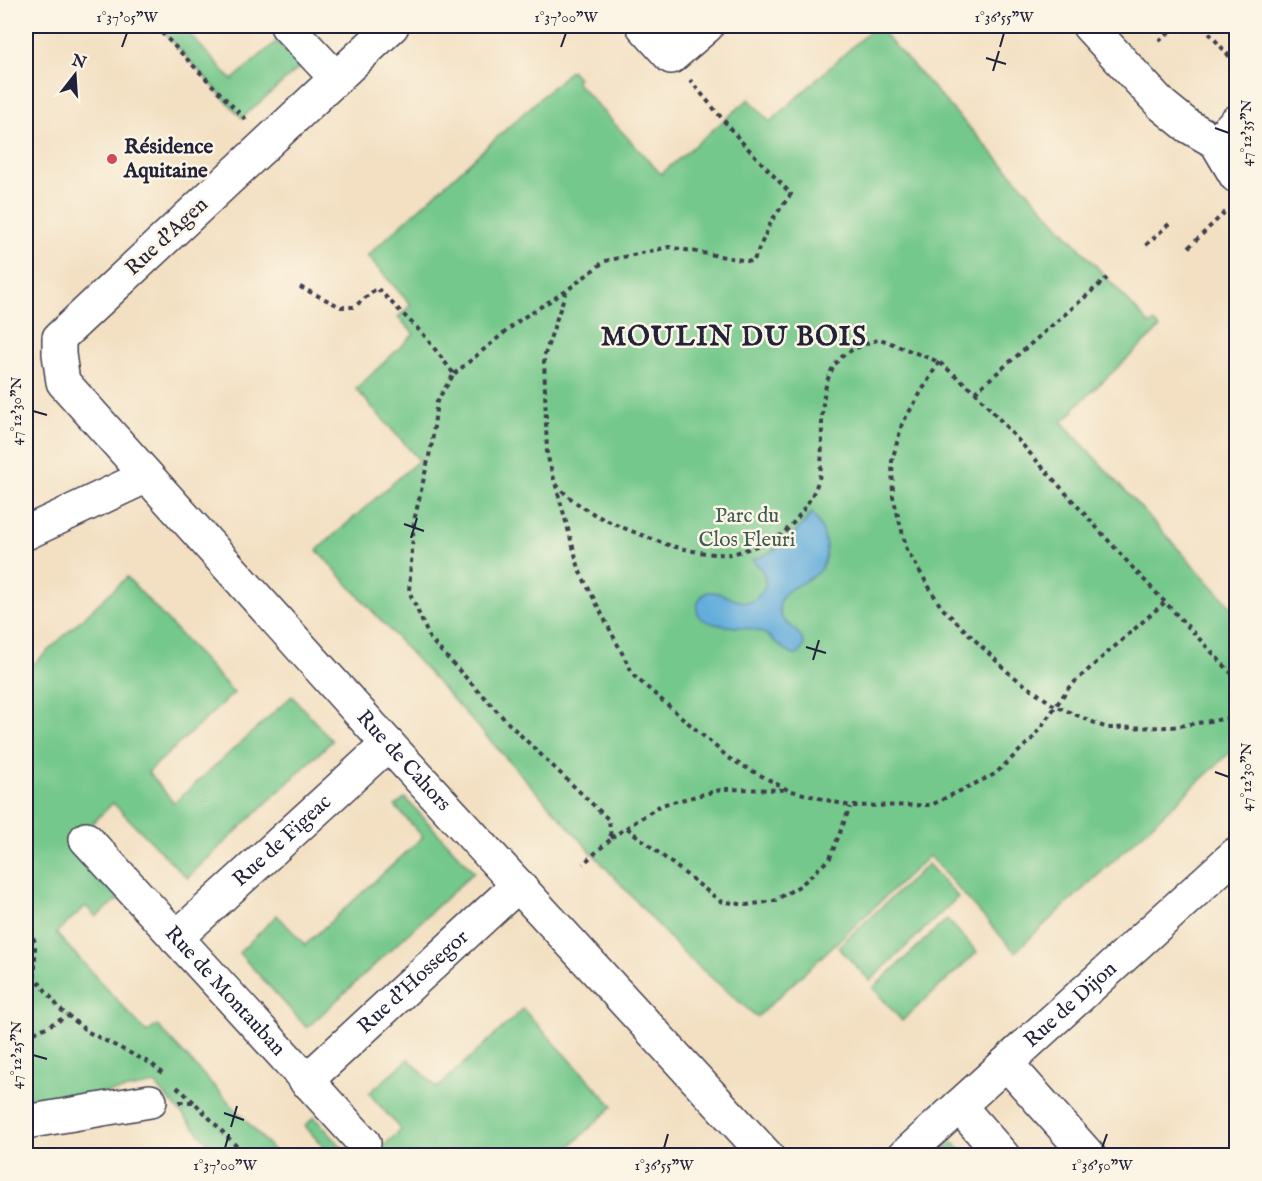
<svg xmlns="http://www.w3.org/2000/svg" width="1262" height="1181" font-family="'IM FELL English',serif">
<rect width="100%" height="100%" fill="#fcf5e5"/>
<filter id="ink" filterUnits="userSpaceOnUse"><feTurbulence type="fractalNoise" baseFrequency=".0167" numOctaves="2"/><feDisplacementMap in="SourceGraphic" scale="12" xChannelSelector="R" yChannelSelector="G"/><feConvolveMatrix kernelMatrix="1 2 1 2 8 2 1 2 1" color-interpolation-filters="sRGB"/></filter>
<filter id="wash" filterUnits="userSpaceOnUse"><feTurbulence type="fractalNoise" baseFrequency=".008" numOctaves="4" result="noise"/><feDisplacementMap in="SourceGraphic" scale="24" xChannelSelector="R" yChannelSelector="G"/><feGaussianBlur stdDeviation="1.35" result="paint"/><feColorMatrix in="noise" values="0 0 0 0 0 0 0 0 0 0 0 0 0 0 0 0 0 1.4 0 .05"/><feComposite in="paint" operator="in"/></filter>
<g filter="url(#wash)">
<rect width="100%" height="100%" fill="#f3e0c2"/>
<path fill="#74c88b" stroke="#4b7563" stroke-width="1.5" d="M158 26H182L232 80 277 41 301 66 242 118Z
M875 26H883L885 28 882 32 1150 325 1154 322 1160 328 1073 409 1074 411 1062 422 1236 612V747L1015 952 929 856 757 1017 684 954 317 550 419 460 356 389 414 334 398 317 411 305 367 256 571 70 578 78 575 81 661 174 749 99 770 122Z
M127 577 234 693 148 772 174 803 292 696 332 741 187 878 113 803 73 842 122 896 96 917 86 906 56 933 147 1033 157 1025 278 1155H219L155 1084 26 1108V671Z
M405 798 474 872 307 1028 239 953 277 915 305 945 423 837 395 806Z
M928 864 958 897 870 981 838 947Z
M947 919 977 952 902 1021 873 988Z
M523 1009 613 1106 561 1155H374L401 1130 369 1093 409 1059 437 1088Z
M314 1117 349 1155H317L324 1148 305 1126Z
M953 1142 966 1155H937Z"/>
<path fill="#64addc" stroke="#43688c" stroke-width="1.5" d="M812 513C825 529 834 557 816 574 802 587 772 588 781 617 790 628 802 631 804 646L799 654 795 655C781 652 774 636 759 631 740 625 716 629 699 617 695 607 698 597 707 592 722 590 735 604 749 602 754 601 758 597 761 593 771 580 763 569 752 560 779 552 794 535 812 513Z"/>
</g>
<g filter="url(#ink)">
<g fill="none" stroke-linecap="round" stroke-linejoin="round">
<g stroke="#413e4f" stroke-width="36">
<g id="minor">
<path d="M287 26 335 77"/>
<path id="s1" d="M392 26 59 338V354L63 382 376 731 767 1156"/>
<path d="M643 26 671 57 707 26"/>
<path d="M1089 26 1162 105 1188 126 1216 142 1236 176"/>
<path d="M1216 142 1236 122"/>
<path d="M26 533 147 476"/>
<path id="s2" d="M86 839 364 1143"/>
<path id="s3" d="M176 938 388 744"/>
<path d="M1007 1064 1089 1156"/>
<path id="s4" d="M306 1081 518 885"/>
<path d="M959 1106 1003 1156"/>
<path d="M26 1122 150 1101"/>
<path id="s5" d="M904 1156 1236 854"/>
</g>
</g>
<path stroke="#413e4f" stroke-width="4" stroke-dasharray="4.5 4.5" stroke-linecap="butt" d="M155 26 248 122
M1203 26 1236 64
M1159 41 1177 26
M1146 245 1169 224
M1189 247 1224 213 1236 208
M300 287 341 307H354L377 288 424 335 454 374 437 401 432 443 414 521 409 591 430 639 509 724 609 820 611 839 583 864
M566 291 544 357 547 454 580 572 634 676 730 759 788 790 850 806 931 805 995 774 1034 737 1070 686 1165 602
M939 362 902 424 892 461 893 497 907 550 941 607 1010 674 1055 706 1107 728 1172 727 1236 717
M454 374 521 319 566 291 605 261 669 247 753 262 772 220 791 194 740 140 690 80
M975 392 1107 278
M556 484C584 516 624 528 663 543 679 549 713 556 730 554 736 554 777 539 781 535 796 523 817 493 820 474 825 441 816 395 834 366 844 350 863 345 880 339L939 362 975 392 1133 568 1236 678
M627 828 720 901 746 905 774 901 801 885 830 858 850 807
M611 838 661 805 724 789 787 790
M26 921 35 942V977L60 1009 88 1032 152 1064 162 1073
M26 1037 68 1016
M177 1087 194 1102
M179 1102H194L246 1156"/>
<use href="#minor" stroke="#fff" stroke-width="33"/>
</g>
</g>
<path fill="none" stroke="#22223b" stroke-width="2" d="M122 47 127 33M561 47 566 33M1000 47 1004 33M986 58 1006 64M993 71 999 51M1215 128 1229 133M33 411 47 415M404 524 424 531M411 538 417 518M806 647 826 653M813 660 819 640M1215 772 1229 777M33 1055 47 1059M224 1113 244 1120M231 1127 237 1106M225 1148 229 1134M664 1148 668 1134M1102 1148 1107 1134"/>
<circle fill="#d1495b" stroke="#fcf5e5" stroke-width="2" cx="112" cy="159" r="6"/>
<g text-anchor="middle" dominant-baseline="central" stroke-width="5" stroke-linejoin="round" paint-order="stroke">
<g font-size="21" font-weight="bold" fill="#22223b" stroke="#fcf5e5" text-anchor="start">
<text x="124" y="147">Résidence<tspan x="124" dy="24">Aquitaine</tspan></text>
</g>
<g font-size="21" fill="#22223b" stroke="#fcf5e5">
<text transform="translate(167 237) rotate(-43)">Rue d'Agen</text>
<text stroke="none"><textPath href="#s1" startOffset="1010">Rue de Cahors</textPath></text>
<text stroke="none"><textPath href="#s3" startOffset="144">Rue de Figeac</textPath></text>
<text stroke="none"><textPath href="#s4" startOffset="146">Rue d'Hossegor</textPath></text>
<text stroke="none"><textPath href="#s2" startOffset="206">Rue de Montauban</textPath></text>
<text stroke="none"><textPath href="#s5" startOffset="225">Rue de Dijon</textPath></text>
</g>
<g font-size="21" fill="#3f5c57" stroke="#fcf5e5">
<text x="747" y="516">Parc du<tspan x="747" dy="24">Clos Fleuri</tspan></text>
</g>
<g font-size="27" font-weight="bold" letter-spacing="1.5" fill="#22223b" stroke="#fcf5e5">
<text x="734" y="338">MOULIN DU BOIS</text>
</g>
</g>
<rect width="1262" height="1181" fill="none" stroke="#fcf5e5" stroke-width="66"/>
<g transform="translate(75 75) rotate(17)" stroke="#fcf5e5" stroke-width="4.5" paint-order="stroke">
<path d="M0-4.5L10 22L0 15L-10 22Z" fill="#22223b"/>
<text y="-9" font-size="16" font-weight="bold" text-anchor="middle" fill="#22223b">N</text>
</g>
<rect x="33" y="33" width="1196" height="1115" fill="none" stroke="#22223b" stroke-width="2"/>
<g font-size="15" text-anchor="middle" fill="#22223b">
<text x="127" y="22">1°37'05"W</text>
<text x="566" y="22">1°37'00"W</text>
<text x="1004" y="22">1°36'55"W</text>
<text transform="translate(1246 133) rotate(-90)" y="5">47°12'35"N</text>
<text transform="translate(16 411) rotate(-90)" y="5">47°12'30"N</text>
<text transform="translate(1246 777) rotate(-90)" y="5">47°12'30"N</text>
<text transform="translate(16 1055) rotate(-90)" y="5">47°12'25"N</text>
<text x="225" y="1170">1°37'00"W</text>
<text x="664" y="1170">1°36'55"W</text>
<text x="1102" y="1170">1°36'50"W</text>
</g>
</svg>
